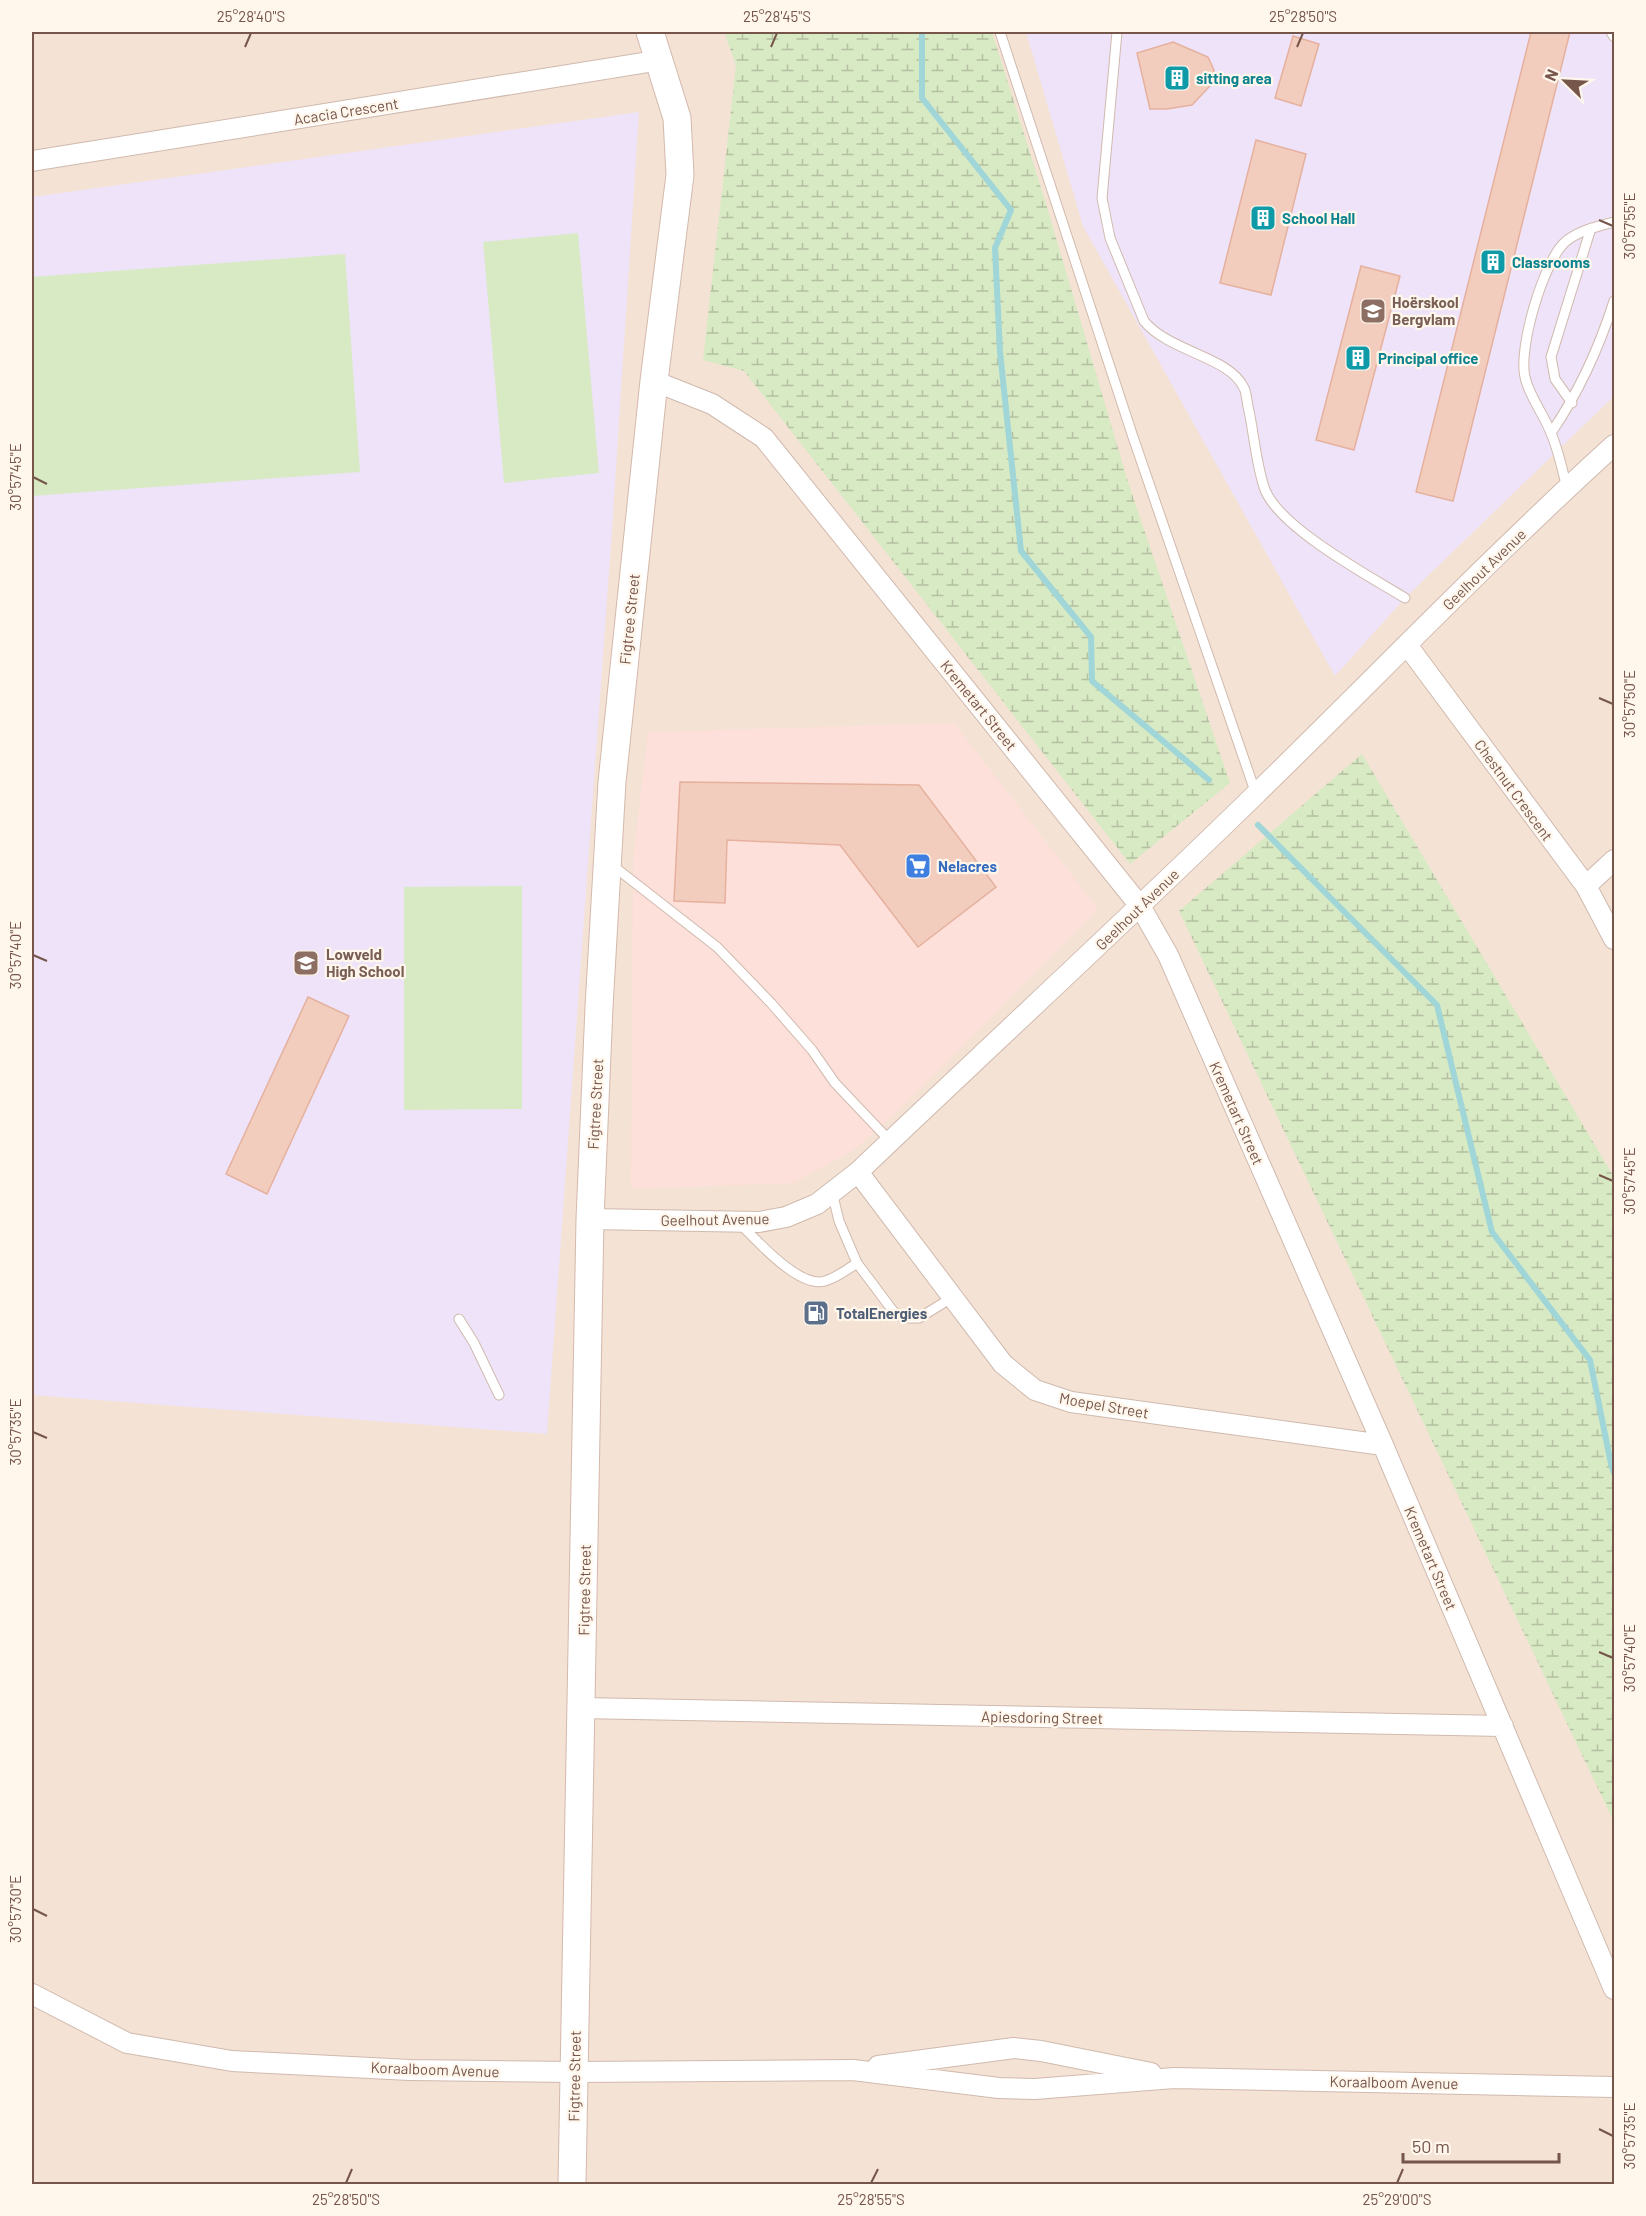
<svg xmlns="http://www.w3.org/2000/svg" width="1646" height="2216" font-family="Barlow,sans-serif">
<defs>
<pattern id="wetland-marsh" width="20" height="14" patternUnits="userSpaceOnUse" patternTransform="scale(1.5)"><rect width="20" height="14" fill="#d8eac4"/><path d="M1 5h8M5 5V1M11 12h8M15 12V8" fill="none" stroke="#b4c0a1"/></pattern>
</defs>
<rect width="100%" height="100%" fill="#fcf1e6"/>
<path fill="#f4e2d4" d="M32 32H1614V2184H32Z"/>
<path fill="#fde0da" d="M954 723 1098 909 898 1111 855 1149 794 1183 631 1189 633 862 648 732Z"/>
<path fill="#eee3f9" d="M1026 32H1614V396L1405 598 1335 676 1083 226Z
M639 112 612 530 547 1434 32 1395V197Z"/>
<path fill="url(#wetland-marsh)" d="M724 32H992L1047 207 1128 482 1230 783 1130 864 744 371 703 360 736 65Z
M1362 754 1614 1177V1822L1179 911Z"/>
<path fill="#d8eac4" d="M578 233 599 473 504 483 483 242Z
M345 254 360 472 32 496V277Z
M522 886V1109L404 1110V887Z"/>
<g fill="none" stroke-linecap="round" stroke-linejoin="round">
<path stroke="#a0d6d8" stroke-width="6" d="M922 32V98L1011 210 995 248 1000 352 1021 551 1091 637 1092 681 1209 780
M1258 825 1437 1005 1492 1232 1590 1360 1611 1464 1614 1473"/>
</g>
<path fill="#f2cdbd" stroke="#e5b19e" stroke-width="1.5" d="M1531 32H1570L1453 501 1416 492Z
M1293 36 1319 44 1301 106 1275 98Z
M1173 42 1208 57 1214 70 1210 86 1192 105 1167 109H1150L1137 53Z
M1256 140 1306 154 1271 295 1220 283Z
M1361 266 1400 276 1354 450 1316 440Z
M680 782 919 785 996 887 918 947 840 845 727 840 725 903 674 901Z
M308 997 349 1016 267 1194 226 1174Z"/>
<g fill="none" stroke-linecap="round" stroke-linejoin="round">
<g stroke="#d0baae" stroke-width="11">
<path id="lane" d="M1000 32 1133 437 1256 794
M1117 32 1102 198 1110 238 1144 321C1169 352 1229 356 1244 388 1247 394 1247 404 1249 411 1254 435 1256 462 1264 487 1276 526 1369 576 1405 598
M1611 32 1614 37
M1572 403 1555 379 1551 357 1591 228
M1551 433C1579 392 1599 348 1614 301
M1567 488C1562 469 1558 448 1550 431 1543 413 1529 396 1525 377 1518 348 1543 264 1564 243 1577 231 1598 226 1614 222
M612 865 717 947 771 1003 812 1050 835 1083 890 1141
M739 1223C757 1240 799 1289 825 1281 836 1278 848 1269 857 1263L839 1221 832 1192
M857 1263 893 1311 903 1318H919L953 1297
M459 1319 474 1343 499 1395"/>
</g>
<g stroke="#d0baae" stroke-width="22">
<path id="street" d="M32 161 661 60
M654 381 712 404 764 438 1140 906 1168 955 1383 1445 1614 1989
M1407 645 1586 886 1614 939
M1586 886 1614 860
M858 1172 1003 1364 1035 1390 1071 1402 1383 1445
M590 1219 759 1222 786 1217 817 1204 858 1172C990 1046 1125 922 1256 794 1375 678 1491 557 1614 445
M581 1708 1503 1726
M32 1994 127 2043 232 2061 410 2070 573 2072 853 2070 999 2088 1035 2089 1174 2078 1614 2087
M878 2066 1014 2048 1041 2051 1151 2073"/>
</g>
<g stroke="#d3b9ac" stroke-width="29">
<path id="secondary" d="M572 2184 590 1219 599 1007 612 782 654 381 680 175 677 118 650 32"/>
</g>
<use href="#lane" stroke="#fff" stroke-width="9"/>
<use href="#street" stroke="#fff" stroke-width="20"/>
<use href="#secondary" stroke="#fff" stroke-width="27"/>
</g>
<path fill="none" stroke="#76554a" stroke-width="2" d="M245 47 251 33M771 47 777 33M1297 47 1303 33M1599 220 1613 226M33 477 47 484M1599 698 1613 704M33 955 47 961M1599 1175 1613 1181M33 1432 47 1438M1599 1652 1613 1658M33 1909 47 1916M1599 2129 1613 2136M346 2183 352 2169M871 2183 878 2169M1397 2183 1403 2169"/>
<defs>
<g id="building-square" transform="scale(1.35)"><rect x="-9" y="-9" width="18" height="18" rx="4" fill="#0f9aa8" stroke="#fff6ec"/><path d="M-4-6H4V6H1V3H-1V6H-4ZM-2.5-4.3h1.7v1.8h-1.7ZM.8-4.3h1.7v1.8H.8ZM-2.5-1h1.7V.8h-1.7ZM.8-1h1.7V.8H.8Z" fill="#fff"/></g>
<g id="school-square" transform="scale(1.35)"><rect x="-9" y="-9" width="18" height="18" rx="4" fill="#8d6e63" stroke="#fff6ec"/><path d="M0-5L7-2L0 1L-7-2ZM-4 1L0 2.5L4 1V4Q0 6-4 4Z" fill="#fff"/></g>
<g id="supermarket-square" transform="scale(1.35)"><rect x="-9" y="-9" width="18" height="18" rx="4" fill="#3f7fe0" stroke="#fff6ec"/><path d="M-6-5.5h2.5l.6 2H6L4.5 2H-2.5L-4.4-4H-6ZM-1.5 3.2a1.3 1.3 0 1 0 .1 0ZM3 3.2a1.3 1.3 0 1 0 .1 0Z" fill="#fff"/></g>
<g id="fuel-square" transform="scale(1.35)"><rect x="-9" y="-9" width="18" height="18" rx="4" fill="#5c6f8a" stroke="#fff6ec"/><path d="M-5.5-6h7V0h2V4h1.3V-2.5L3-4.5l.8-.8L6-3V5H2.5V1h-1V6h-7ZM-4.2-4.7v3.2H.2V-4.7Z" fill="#fff"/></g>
</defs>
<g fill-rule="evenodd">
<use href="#building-square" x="1177" y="78"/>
<use href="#building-square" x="1263" y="218"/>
<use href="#building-square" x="1493" y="262"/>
<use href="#school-square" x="1373" y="311"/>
<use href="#building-square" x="1358" y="358"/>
<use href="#supermarket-square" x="918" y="866"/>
<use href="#school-square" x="306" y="963"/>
<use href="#fuel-square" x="816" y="1313"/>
</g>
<g text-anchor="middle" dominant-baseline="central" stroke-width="4.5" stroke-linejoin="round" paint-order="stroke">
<g font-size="15" font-weight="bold" fill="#0d838f" stroke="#fff6ec" text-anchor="start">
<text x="1196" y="78">sitting area</text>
<text x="1282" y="218">School Hall</text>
<text x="1512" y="262">Classrooms</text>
<text x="1378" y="358">Principal office</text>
</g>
<g font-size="15" fill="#76554a" stroke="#fff6ec">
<text transform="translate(346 111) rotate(-9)">Acacia Crescent</text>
<text transform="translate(1484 569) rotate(-44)">Geelhout Avenue</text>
<text transform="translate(629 619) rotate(-84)">Figtree Street</text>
<text transform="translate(979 705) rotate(51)">Kremetart Street</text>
<text transform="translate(1514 790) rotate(54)">Chestnut Crescent</text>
<text transform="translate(1137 909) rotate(-44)">Geelhout Avenue</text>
<text transform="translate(595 1104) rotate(-87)">Figtree Street</text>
<text transform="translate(1237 1113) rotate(66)">Kremetart Street</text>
<text transform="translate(715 1219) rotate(-1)">Geelhout Avenue</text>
<text transform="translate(1104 1405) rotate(10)">Moepel Street</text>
<text transform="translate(1431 1558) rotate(67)">Kremetart Street</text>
<text transform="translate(584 1590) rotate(-89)">Figtree Street</text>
<text transform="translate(1042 1717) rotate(1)">Apiesdoring Street</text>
<text transform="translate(435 2069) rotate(2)">Koraalboom Avenue</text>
<text transform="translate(574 2076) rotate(-89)">Figtree Street</text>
<text transform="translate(1394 2082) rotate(1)">Koraalboom Avenue</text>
</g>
<g font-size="15" font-weight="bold" fill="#785e54" stroke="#fff6ec" text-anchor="start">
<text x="1392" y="302">Hoërskool<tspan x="1392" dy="17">Bergvlam</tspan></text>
<text x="326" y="954">Lowveld<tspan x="326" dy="17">High School</tspan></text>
</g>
<g font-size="15" font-weight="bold" fill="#366cbe" stroke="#fff6ec" text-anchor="start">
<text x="938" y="866">Nelacres</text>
</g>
<g font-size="15" font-weight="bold" fill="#4e5e75" stroke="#fff6ec" text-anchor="start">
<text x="836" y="1313">TotalEnergies</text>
</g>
</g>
<rect width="1646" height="2216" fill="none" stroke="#fff6ec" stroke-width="66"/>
<g transform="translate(1565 81) rotate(294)" stroke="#fff6ec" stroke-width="4.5" paint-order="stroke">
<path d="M0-4.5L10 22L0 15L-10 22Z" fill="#76554a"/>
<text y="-9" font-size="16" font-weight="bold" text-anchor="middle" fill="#76554a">N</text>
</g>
<path d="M1403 2153v9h156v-9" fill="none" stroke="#76554a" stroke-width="3"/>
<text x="1412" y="2153" font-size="18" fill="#76554a" stroke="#fff6ec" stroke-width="4.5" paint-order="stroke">50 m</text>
<rect x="33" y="33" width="1580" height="2150" fill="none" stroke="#76554a" stroke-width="2"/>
<g font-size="15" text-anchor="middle" fill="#76554a">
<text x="251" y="22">25°28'40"S</text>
<text x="777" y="22">25°28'45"S</text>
<text x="1303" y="22">25°28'50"S</text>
<text transform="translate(1630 226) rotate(-90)" y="5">30°57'55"E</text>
<text transform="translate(16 477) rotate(-90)" y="5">30°57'45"E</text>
<text transform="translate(1630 704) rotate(-90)" y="5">30°57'50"E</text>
<text transform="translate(16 955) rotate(-90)" y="5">30°57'40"E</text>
<text transform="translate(1630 1181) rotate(-90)" y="5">30°57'45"E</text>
<text transform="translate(16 1432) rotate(-90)" y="5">30°57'35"E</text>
<text transform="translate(1630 1658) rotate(-90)" y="5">30°57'40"E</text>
<text transform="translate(16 1909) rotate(-90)" y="5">30°57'30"E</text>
<text transform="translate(1630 2136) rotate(-90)" y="5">30°57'35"E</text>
<text x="346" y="2205">25°28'50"S</text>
<text x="871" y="2205">25°28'55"S</text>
<text x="1397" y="2205">25°29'00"S</text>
</g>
</svg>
